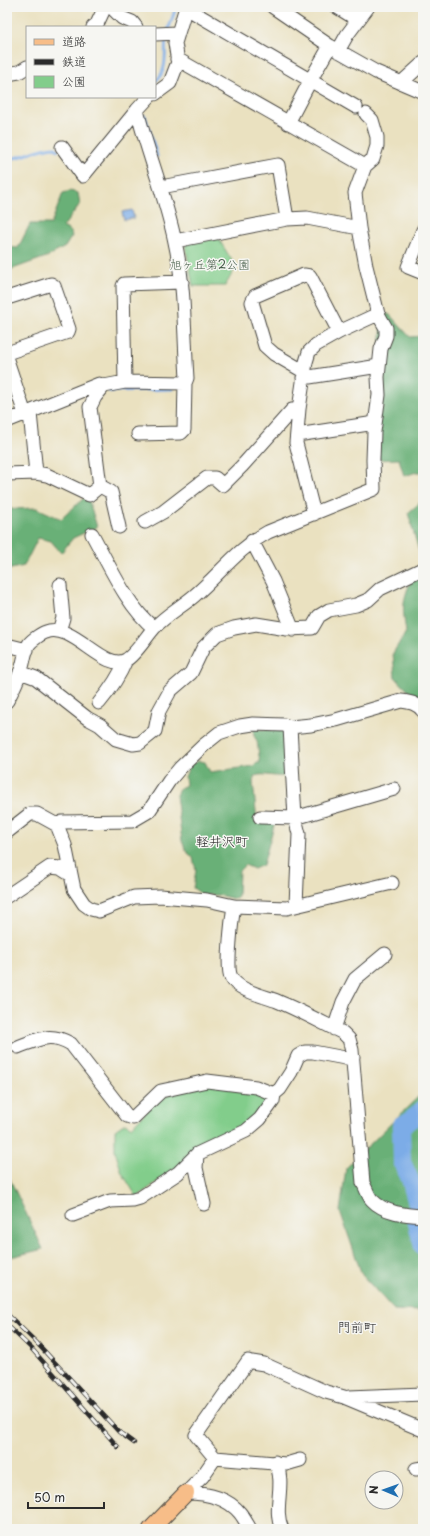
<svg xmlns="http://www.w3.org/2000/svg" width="430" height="1536" font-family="'Playpen Sans','Klee One',sans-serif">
<rect width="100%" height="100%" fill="#f6f6f2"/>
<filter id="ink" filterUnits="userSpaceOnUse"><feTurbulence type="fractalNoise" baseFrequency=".025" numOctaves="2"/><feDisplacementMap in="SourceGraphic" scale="8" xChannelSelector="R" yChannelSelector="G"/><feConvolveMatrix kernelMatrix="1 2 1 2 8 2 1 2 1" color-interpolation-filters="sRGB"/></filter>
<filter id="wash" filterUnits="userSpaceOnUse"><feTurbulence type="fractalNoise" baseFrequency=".012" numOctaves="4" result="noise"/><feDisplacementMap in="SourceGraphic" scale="16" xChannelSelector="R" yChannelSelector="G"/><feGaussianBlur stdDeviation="0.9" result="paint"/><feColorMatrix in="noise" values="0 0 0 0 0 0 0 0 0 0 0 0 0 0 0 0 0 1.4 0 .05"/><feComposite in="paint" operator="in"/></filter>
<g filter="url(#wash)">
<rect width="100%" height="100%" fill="#eae1c0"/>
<path fill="#82cd8b" stroke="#567c5b" d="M218 238 236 267 225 286H193L185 244Z
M210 1084 262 1092 268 1099 254 1122 190 1151 189 1158 137 1197 122 1173 115 1151V1130L125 1123 132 1127 151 1106 162 1096Z"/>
<path fill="#69b077" stroke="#4a6e51" d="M70 191 78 193 80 204 63 227 70 231 72 236 65 247 49 256 7 271V247L18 248 30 224H51L63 193Z
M389 314 410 337 423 336V472H417L404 476 399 459 376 460 382 315Z
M84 498 89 501 97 527 73 538 61 553 51 541 38 538 24 566 7 570V509L37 508 61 519Z
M423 500V565L408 513Z
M423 574V701L413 696 395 677 393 653 406 632C402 607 402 603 411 580Z
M253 729 286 731 289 775C276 779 265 772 255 776L253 782 257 821 275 822 263 865 254 869 245 865 239 871 238 897 235 899 218 895H203L193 888 196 870 193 858 186 851 182 841 176 795 180 788 186 785 185 777 190 764 199 761 205 762 210 772 254 766 256 763H260L257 741 254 736Z
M423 1092V1311L394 1310 362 1275 340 1211 346 1168Z
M7 1173 43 1249 7 1258Z"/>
<path fill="#7cace7" stroke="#546c89" d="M132 210 134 218 124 220 122 212Z"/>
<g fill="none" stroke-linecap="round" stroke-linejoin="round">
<path stroke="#7cace7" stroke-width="3" d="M168 31 176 7
M155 81C169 72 164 50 166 36
M145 116 157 156
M7 159C24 158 37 148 54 147L58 150
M187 274 188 290
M109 391 172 389"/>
<path stroke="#7cace7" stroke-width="18" d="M423 1109C415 1116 412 1121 401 1125L402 1162 410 1179 417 1204 416 1220 423 1247"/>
</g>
</g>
<g filter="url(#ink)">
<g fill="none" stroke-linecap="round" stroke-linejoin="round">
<g stroke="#484641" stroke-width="15">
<path id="minor" d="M111 7 122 18 132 22 136 27
M273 7 330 46
M337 7 358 20
M186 8 356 107
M93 27 97 24 105 7
M155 34 178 33
M338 51 347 35 368 7
M177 59 365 166
M7 74 19 72 27 67
M401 83 423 63
M155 94 170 83 178 62 175 43 186 7
M288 123 310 81 330 46 376 72 423 92
M62 147 83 176 137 110
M161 187 278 165 287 219
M423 230 408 267 423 273
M175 241 287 219 307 218 359 228
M7 298 51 284 54 286 69 329 68 332 7 353
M7 360 25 414
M303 371 274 354 265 346 252 302 255 296 304 275 310 276 339 332
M303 378 379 366
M125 382 123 286 124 284 182 282
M30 413 36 473
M7 421 99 384 104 386 125 382 185 383
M138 434 181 433 184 430 185 383 187 378C184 333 185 286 175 242 166 197 148 155 137 110L149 97
M297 435 375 423
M7 474 36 473 47 475 89 495 100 486 90 407 95 397 104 386
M100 486 111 492 119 527
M314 514 296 443 299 409 306 362 309 352 316 345 339 332 378 314
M145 522 163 512 207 478H215L223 485 242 466 292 410 299 409
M92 534C108 563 128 608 154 628
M252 541 273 581 293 630
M59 631 63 618 60 585
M7 645 27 650
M20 672 36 678 87 718 100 725 116 739 133 744 140 743 155 731 159 711 170 691 191 673 203 648 217 634 234 628 256 624 287 629 312 628 319 616 329 610 356 605 368 600 380 589 420 570
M7 701C13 690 18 679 22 667 24 661 25 650 29 644 32 640 42 633 46 632 72 621 105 673 126 660 136 654 146 637 154 628 166 615 181 607 194 596 220 574 237 549 268 532L374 489 373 460 374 432 379 395 378 377 381 349 386 336V328L378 314 366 266 359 228 355 193 365 166 373 159 377 146V137L372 120 366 114
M99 703C110 690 119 677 126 660
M290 727 295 818 299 834 296 905
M260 817 295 818 394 789
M57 825 62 822 132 821 149 811 169 781 180 768 204 745 219 733 240 726 253 724 284 725 290 727 311 725 336 720 401 701C410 702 417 703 423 711
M7 832 30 814H37L57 825 65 845 74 889 84 904 91 909 99 911 134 897 160 896 207 900 234 906 287 908 392 883
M7 896 50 867 60 868 71 875
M234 906C232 918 226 968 231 977 238 991 264 996 277 1001 299 1010 321 1022 343 1033L349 1039 352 1050 363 1183C366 1188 368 1196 372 1200 384 1213 406 1215 423 1216
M334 1029 343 1002 355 979 385 954
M18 1047C39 1039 50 1032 71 1044L127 1116 133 1118 161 1091 207 1081 256 1087 274 1094
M197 1154 196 1168 204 1204
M73 1215 110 1201 133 1200 140 1198 178 1173 197 1154 246 1131 260 1119 273 1101 274 1094 280 1089 291 1072 298 1056 305 1052H313L345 1058 353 1057
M252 1362 264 1364 326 1392 344 1397 423 1430
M349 1397 423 1394
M215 1458 286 1464 300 1460
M275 1462C287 1483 272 1508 282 1529
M416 1469 423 1468
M186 1493 202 1477 215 1458 196 1435 248 1361
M186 1493C205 1493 227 1497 240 1513 244 1518 247 1524 250 1529"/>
</g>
<g stroke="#484641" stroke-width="18">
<path id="major" d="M151 1529 186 1493"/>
</g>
<use href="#minor" stroke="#fff" stroke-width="13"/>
<use href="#major" stroke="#f7bd88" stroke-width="16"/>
<g stroke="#2b2b2b" stroke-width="4.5">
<path id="rail" d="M7 1314 36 1342 119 1432 134 1443
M7 1325 31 1348 118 1447"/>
</g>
<use href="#rail" stroke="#f6f6f2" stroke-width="3" stroke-dasharray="9" stroke-linecap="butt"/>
</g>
</g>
<g text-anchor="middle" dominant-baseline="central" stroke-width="3" stroke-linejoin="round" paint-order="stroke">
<g font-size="12" fill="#455c48" stroke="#f6f6f2">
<text x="210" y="264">旭ヶ丘第2公園</text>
</g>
<g font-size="13" fill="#2b2b2b" stroke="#f6f6f2">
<text x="222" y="840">軽井沢町</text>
<text x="357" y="1326">門前町</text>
</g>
</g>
<rect width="430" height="1536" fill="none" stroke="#f6f6f2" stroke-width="24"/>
<rect x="26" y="26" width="130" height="72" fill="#f6f6f2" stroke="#a5a5a2"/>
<rect x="34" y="39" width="20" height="6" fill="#f7bd88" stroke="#a5a5a2"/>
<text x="62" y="46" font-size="12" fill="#2b2b2b">道路</text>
<rect x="34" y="59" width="20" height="6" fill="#2b2b2b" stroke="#a5a5a2"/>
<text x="62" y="66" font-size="12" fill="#2b2b2b">鉄道</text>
<rect x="34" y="76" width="20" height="12" fill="#82cd8b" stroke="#a5a5a2"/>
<text x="62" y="86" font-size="12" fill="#2b2b2b">公園</text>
<g transform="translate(384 1490) rotate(272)"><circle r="19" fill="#f6f6f2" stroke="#a5a5a2"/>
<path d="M0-3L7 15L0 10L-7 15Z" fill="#1f6fb2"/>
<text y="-6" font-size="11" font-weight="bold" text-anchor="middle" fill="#2b2b2b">N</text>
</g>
<path d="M28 1502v6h76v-6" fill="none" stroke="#2b2b2b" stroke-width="2"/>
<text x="34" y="1502" font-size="12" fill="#2b2b2b" stroke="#f6f6f2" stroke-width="3" paint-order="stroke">50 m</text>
</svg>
